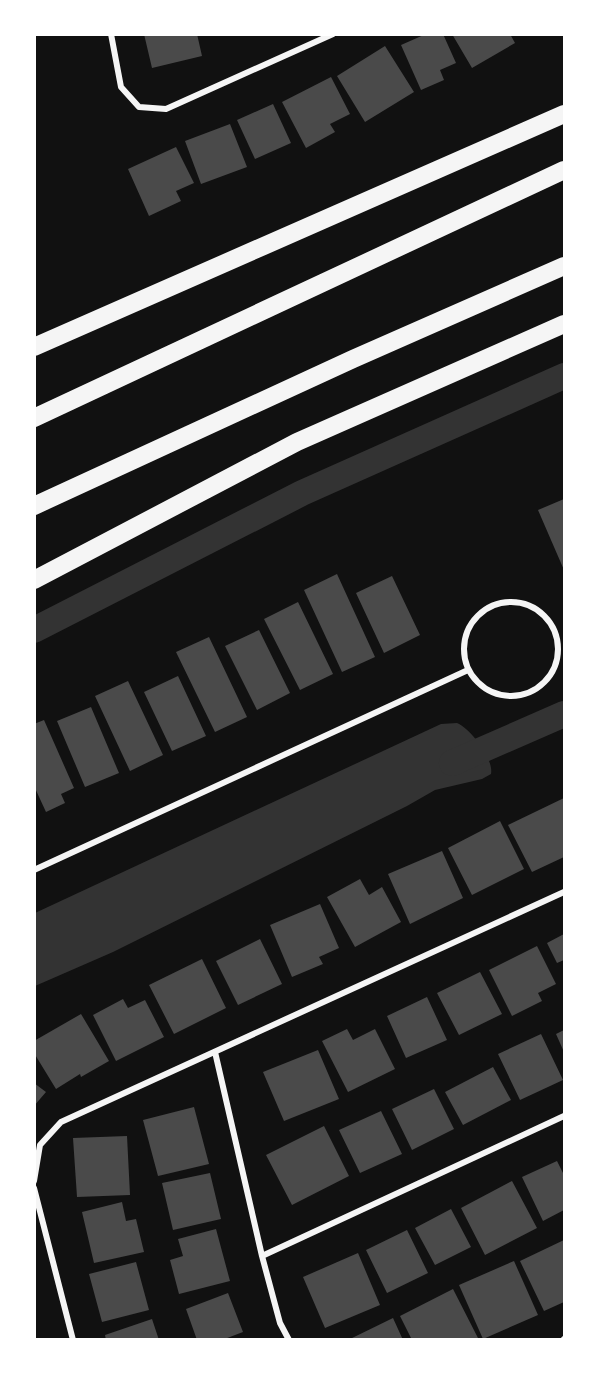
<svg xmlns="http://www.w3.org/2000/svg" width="599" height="1374" font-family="'Times New Roman',serif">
<rect width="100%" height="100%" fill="#111"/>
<path fill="#333" d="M457 723C471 729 494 759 491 774L482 779 435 790 407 806 113 952 35 986V913L441 724Z"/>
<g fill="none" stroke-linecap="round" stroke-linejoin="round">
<path stroke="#333" stroke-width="26" d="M34 630 302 493 564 376
M452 763 564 714"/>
</g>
<path fill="#4a4a4a" d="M144 34H197L202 56 152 68Z
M426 34H443L456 63 440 70 444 80 421 90 401 45Z
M452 34H510L515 43 472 68Z
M385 46 414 92 365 122 337 76Z
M331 77 350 114 330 124 335 132 306 148 282 102Z
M273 104 291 143 255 159 237 120Z
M230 124 247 167 201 184 185 141Z
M176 147 194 183 176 191 181 201 149 216 128 169Z
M564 499V570L538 510Z
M337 574 375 657 342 672 304 590Z
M392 576 420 635 384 653 356 593Z
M298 602 333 674 300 690 264 619Z
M259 630 290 693 257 710 225 646Z
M209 637 247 717 215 732 176 652Z
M178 676 206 736 172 751 144 692Z
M128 681 163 755 130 771 95 696Z
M91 707 119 773 85 787 57 721Z
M44 720 74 788 61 794 65 803 46 812 34 786V724Z
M564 798V857L532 872 508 825Z
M500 821 524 869 472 895 448 848Z
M442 851 463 898 410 924 388 874Z
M360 879 369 895 382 887 401 922 355 947 327 897Z
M320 904 339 948 319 957 323 964 292 977 270 925Z
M564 934V960L557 963 547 943Z
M260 939 282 984 238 1005 216 961Z
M537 946 556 984 538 993 542 1001 512 1016 489 970Z
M202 959 226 1008 174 1034 149 985Z
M480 972 502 1014 459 1035 437 993Z
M427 997 447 1040 406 1058 387 1016Z
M123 999 128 1008 145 1000 164 1037 116 1061 93 1015Z
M81 1014 109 1061 81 1077 80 1074 56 1089 34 1053V1041Z
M347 1029 353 1040 375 1029 395 1069 348 1092 322 1041Z
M564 1030V1052L556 1034Z
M541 1034 563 1080 520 1100 498 1054Z
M318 1050 339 1099 284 1121 263 1072Z
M493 1067 511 1100 463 1125 445 1092Z
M34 1083 46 1092 34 1106Z
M434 1089 454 1129 412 1150 392 1109Z
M194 1107 209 1164 158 1176 143 1120Z
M381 1111 402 1154 360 1173 339 1130Z
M324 1126 349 1176 292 1205 266 1155Z
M127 1136 130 1195 77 1197 73 1138Z
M557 1161 564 1175V1210L543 1221 522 1177Z
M210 1173 221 1219 173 1230 162 1183Z
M512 1181 537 1228 485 1255 461 1208Z
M122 1202 126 1221 136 1219 144 1252 94 1263 82 1212Z
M451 1209 471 1247 435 1265 415 1228Z
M216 1229 230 1281 179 1294 170 1260 183 1256 178 1239Z
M407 1230 428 1273 387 1293 366 1250Z
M564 1240V1302L544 1311 520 1261Z
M358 1253 380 1305 325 1328 303 1277Z
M514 1261 538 1315 483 1339 459 1285Z
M136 1262 149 1310 102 1322 89 1274Z
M453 1289 479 1340H412L400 1316Z
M228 1293 243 1332 222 1340H197L186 1309Z
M393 1318 403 1340H348Z
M152 1319 159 1340H106L105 1335Z"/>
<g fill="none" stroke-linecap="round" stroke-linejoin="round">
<path stroke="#f5f5f5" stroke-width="6" d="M111 34 121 87 139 107 166 109 333 34
M464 649a47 47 0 1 1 94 0a47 47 0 1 1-94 0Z
M34 870 468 670
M215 1052 262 1256 280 1323 289 1340
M34 1181 40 1145 61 1122 564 892
M34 1188 73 1340
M262 1256 564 1116
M563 1340 564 1339"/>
<path stroke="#f5f5f5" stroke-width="18" d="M34 347 564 114
M34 418 564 170
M34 506 353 359 564 266
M34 580 297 442 564 324"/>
</g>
<rect width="599" height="1374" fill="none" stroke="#ffffff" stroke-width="72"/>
</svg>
